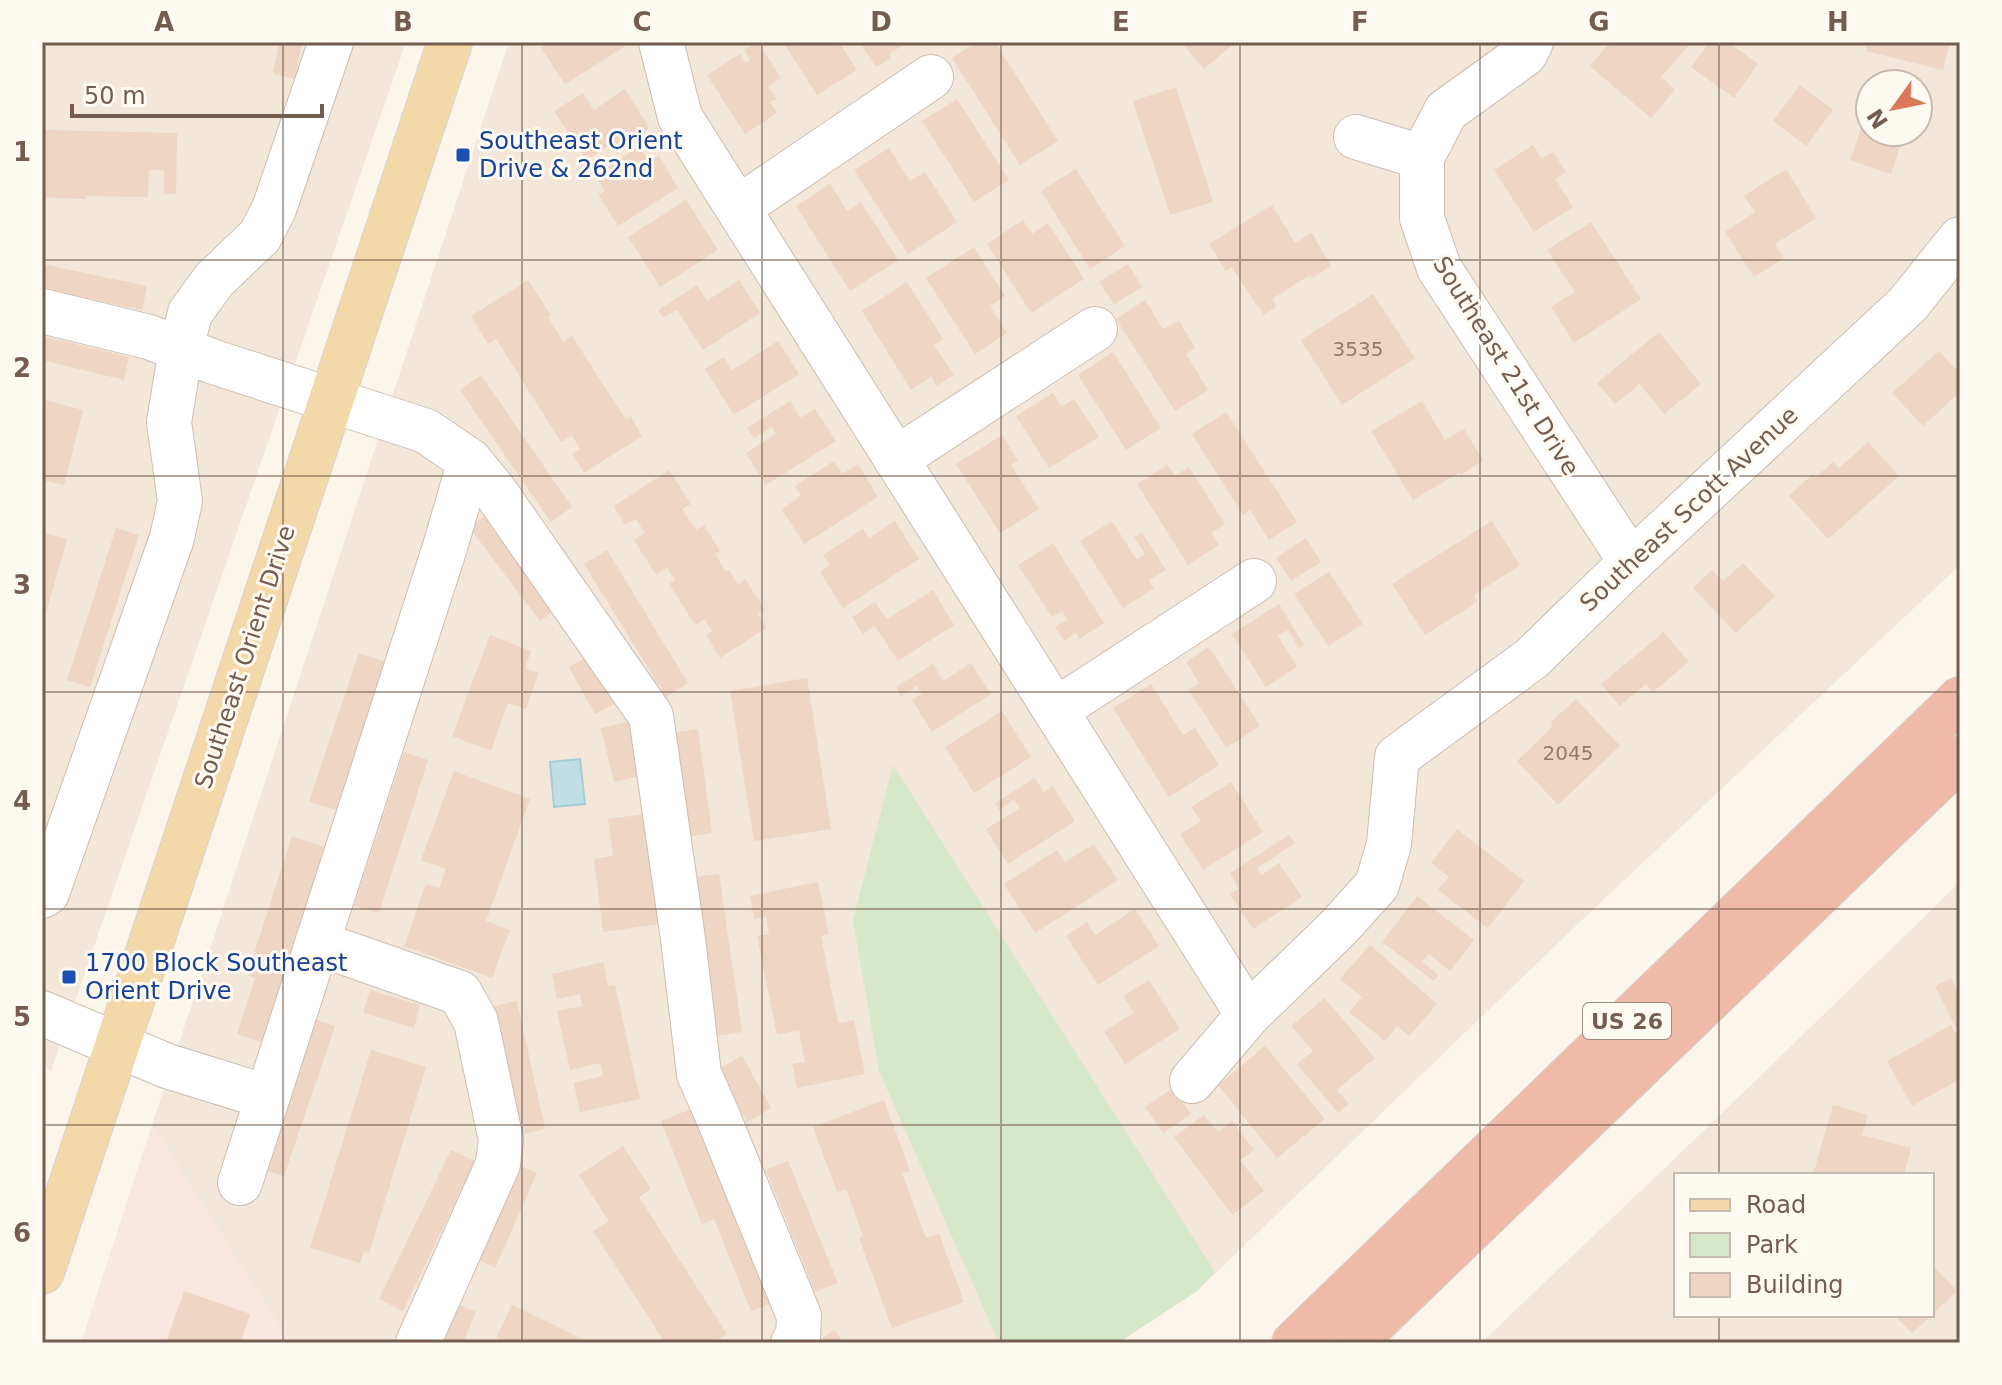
<svg xmlns="http://www.w3.org/2000/svg" width="2002" height="1385" font-family="'DejaVu Sans',sans-serif">
<rect width="100%" height="100%" fill="#fbf5ea"/>
<path fill="#f2e7d9" fill-rule="evenodd" d="M42 42H406L51 1071 42 1066Z
M509 42H1960V565L1584 918 1197 1291 1118 1343H290L152 1125ZM1870 84H1918V132H1870Z
M1960 882V1343H1481L1712 1123ZM1676 1175H1932V1315H1676Z"/>
<path fill="#fae7df" d="M152 1125 290 1343H81Z"/>
<path fill="#d6e8c9" d="M893 765 1215 1272 1197 1291 1118 1343H999L879 1071 853 920Z"/>
<path fill="#c0dee3" stroke="#a7cdd4" stroke-width="2" d="M580 759 585 804 554 807 550 762Z"/>
<path fill="#eed5c4" d="M279 42H302L295 79 273 74Z
M550 42H620L624 47 565 84 541 48Z
M756 42H758L781 78 768 86 776 99 770 102 777 113 745 134 707 75 740 54 745 63 750 60 745 50Z
M783 42H839L857 70 817 95Z
M860 42H908L889 54 891 58 876 67Z
M977 42H995L1058 141 1020 165 952 58Z
M1181 42H1236L1204 69Z
M1611 42H1692L1661 77 1675 90 1651 118 1590 66Z
M1709 42H1728L1758 64 1734 98 1691 67Z
M1868 42H1950L1943 70 1866 51Z
M1800 85 1833 110 1806 146 1773 121Z
M1176 87 1213 202 1170 215 1133 101Z
M625 89 649 128 618 147 615 142 586 160 554 111 583 93 594 110Z
M957 99 1009 180 974 202 922 121Z
M1870 104V132H1905L1891 174 1850 160Z
M1918 106 1930 110 1920 137 1907 132H1918Z
M42 130 177 133 176 194H164V170H149L148 197 86 196V199L42 197Z
M1533 145 1542 159 1553 152 1566 172 1555 179 1573 207 1534 232 1494 170Z
M640 146 649 162 659 156 678 188 618 226 598 194 605 191 595 175Z
M889 148 910 181 925 172 957 222 908 254 854 170Z
M1076 169 1125 246 1090 269 1041 191Z
M1786 169 1816 218 1775 244 1784 258 1754 277 1725 232 1755 212 1744 196Z
M830 184 847 211 861 202 898 260 850 291 796 206Z
M686 200 718 250 660 287 628 237Z
M1272 205 1295 243 1312 233 1331 266 1312 278 1310 275 1272 299 1276 307 1264 315 1258 305H1256L1232 267 1226 271 1209 244Z
M1023 220 1032 234 1048 223 1084 279 1031 313 987 244Z
M1591 222 1641 299 1574 343 1551 307 1575 292 1547 250Z
M974 247 1005 296 990 306 1007 333 975 354 926 278Z
M42 264 147 286 142 310 42 289Z
M1128 264 1142 287 1114 304 1099 282Z
M528 280 551 315 548 317 563 342 572 336 626 420 631 417 642 436 584 473 572 454 580 449 572 435 561 442 496 339 488 344 471 316Z
M739 280 760 313 703 350 677 310 663 318 658 310 697 285 707 301Z
M907 282 943 339 934 345 954 375 937 386 931 377 911 390 862 311Z
M1373 294 1415 358 1342 405 1301 340Z
M1145 300 1163 329 1179 321 1195 348 1186 354 1208 390 1175 411 1116 319Z
M1659 332 1701 384 1664 414 1640 384 1615 404 1597 383Z
M42 336 129 357 124 380 42 360Z
M778 341 799 374 734 415 705 369 724 357 732 370Z
M1939 351 1960 374V392L1923 426 1892 393Z
M1113 352 1161 428 1126 450 1078 375Z
M481 375 572 507 551 522 460 390Z
M1053 393 1062 407 1074 399 1099 437 1049 468 1016 416Z
M42 399 83 410 64 485 42 480Z
M790 401 800 418 815 409 836 441 766 485 746 453 776 434 772 427 754 438 747 428Z
M1422 401 1445 440 1464 429 1483 460 1461 475 1459 473 1413 500 1371 431Z
M1226 412 1297 522 1269 540 1250 510 1243 515 1192 434Z
M1002 435 1018 461 1011 465 1039 509 1000 533 956 464Z
M1868 442 1899 476 1828 539 1789 496 1813 474 1816 477 1833 462 1839 468Z
M834 461 842 474 858 464 878 497 804 544 782 509 801 496 795 486Z
M1168 465 1175 476 1189 467 1225 524 1211 533 1219 545 1188 565 1137 484Z
M669 470 691 504 682 509 696 530 704 525 720 551 715 554 726 572 729 570 738 584 745 579 765 610 758 614 766 628 720 658 706 635 712 631 704 619 695 625 669 584 675 580 667 568 656 575 634 540 645 533 636 519 625 525 614 506Z
M493 510 563 603 540 621 469 527Z
M895 521 919 559 843 608 820 572 830 565 823 555 863 529 869 538Z
M1112 521 1136 559 1145 554 1134 537 1142 532 1166 570 1149 580 1154 588 1123 608 1080 541Z
M1492 521 1520 565 1474 595 1477 602 1425 635 1392 584Z
M116 528 139 535 90 687 67 680Z
M42 532 67 539 43 624H42Z
M1306 538 1321 562 1291 581 1276 558Z
M1053 543 1104 623 1079 639 1076 633 1064 641 1055 627 1068 620 1062 611 1052 617 1018 565Z
M607 550 688 683 666 697 584 564Z
M1743 563 1775 596 1736 633 1693 588 1712 570 1723 581Z
M1329 572 1363 624 1328 646 1294 594Z
M933 590 954 625 898 661 875 626 863 634 852 617 875 602 887 619Z
M1279 604 1304 645 1299 648 1288 630 1278 636 1297 667 1266 687 1232 634Z
M1664 632 1689 662 1653 692 1646 684 1620 706 1601 684Z
M490 635 531 651 525 668 539 673 526 709 508 703 491 751 452 736Z
M1209 647 1260 726 1226 748 1189 690 1199 683 1186 662Z
M359 653 386 662 336 810 309 802Z
M590 655 616 703 595 714 569 667Z
M971 663 991 694 932 732 912 700 922 694 917 686 901 696 896 687 933 664 943 681Z
M807 678 831 829 754 841 730 691Z
M1151 684 1183 735 1195 728 1219 765 1169 797 1113 708Z
M1576 699 1620 746 1558 805 1517 761 1553 726 1551 722Z
M1002 711 1031 757 974 793 945 747Z
M631 721 644 775 614 782 601 728Z
M698 729 712 833 687 837 673 733Z
M404 752 428 760 379 913 354 906Z
M454 771 530 799 486 921 510 930 492 978 404 946 426 884 439 888 446 869 421 860Z
M1035 778 1044 792 1053 786 1075 821 1008 864 986 829 1020 808 1014 800 999 810 995 803Z
M1231 782 1263 832 1203 870 1180 834 1201 821 1191 807Z
M645 814 659 924 603 932 594 859 613 856 608 819Z
M1457 829 1524 881 1488 928 1438 890 1449 877 1431 863Z
M1289 835 1295 843 1257 868 1262 875 1279 863 1302 897 1253 929 1230 894 1239 889 1230 873Z
M292 836 327 848 263 1043 237 1034 255 978 247 975Z
M1094 844 1118 880 1035 933 1004 884 1057 850 1065 862Z
M719 874 742 1032 716 1036 694 877Z
M818 882 829 934 821 936 838 1023 854 1020 865 1074 797 1088 792 1064 805 1062 799 1030 777 1035 757 936 769 934 766 916 754 919 750 896Z
M1417 896 1474 940 1450 971 1429 954 1422 962 1439 975 1434 981 1382 942Z
M1135 909 1159 946 1098 985 1066 936 1087 922 1095 935Z
M1370 945 1437 1004 1409 1036 1397 1026 1385 1041 1349 1012 1362 997 1340 979Z
M603 962 608 986 615 985 640 1099 580 1112 574 1083 603 1076 600 1063 570 1070 557 1011 582 1006 580 994 557 999 552 974Z
M1951 978 1960 997V1035L1935 986Z
M1149 980 1180 1029 1125 1064 1104 1031 1134 1013 1123 996Z
M370 990 420 1005 414 1028 363 1013Z
M1325 998 1375 1058 1337 1090 1349 1104 1338 1113 1297 1064 1313 1051 1291 1026Z
M517 1001 545 1129 520 1135 491 1007Z
M312 1018 335 1026 284 1176 261 1169Z
M1951 1025 1960 1041V1079L1912 1106 1887 1061Z
M1265 1046 1325 1119 1277 1158 1218 1085Z
M371 1050 426 1067 369 1253 364 1251 360 1263 310 1248Z
M742 1056 771 1108 747 1122 718 1069Z
M1173 1088 1191 1114 1163 1133 1145 1107Z
M884 1100 910 1171 902 1173 926 1238 939 1233 964 1302 892 1328 859 1238 863 1236 846 1189 837 1192 813 1127Z
M1833 1105 1868 1115 1862 1135 1911 1148 1904 1175H1813Z
M698 1106 777 1301 751 1311 714 1219 702 1224 661 1121Z
M1204 1115 1218 1132 1232 1121 1254 1150 1240 1160 1264 1191 1232 1215 1174 1137Z
M623 1146 651 1189 639 1197 727 1334 712 1343H654L662 1338 593 1231 609 1221 579 1175Z
M451 1150 475 1161 403 1311 379 1299Z
M788 1161 838 1283 815 1292 766 1170Z
M517 1164 537 1173 495 1268 475 1258Z
M1932 1265 1957 1291 1932 1315Z
M184 1291 250 1314 240 1343H166Z
M453 1302 476 1312 463 1343H436Z
M512 1305 587 1341 586 1343H508L496 1338Z
M1894 1315H1932L1912 1333Z
M835 1330 844 1343H814Z"/>
<g fill="none" stroke-linecap="round" stroke-linejoin="round">
<g stroke="#ccbdb1" stroke-width="46">
<path id="minor" d="M661 42 680 117 1248 1015
M1531 42 1525 54 1446 111 1422 157V218L1439 268 1631 562
M1356 137 1422 157
M738 208 931 77
M42 311 149 337 211 361 426 431 470 461 496 493 651 716 683 939 699 1074 718 1117 799 1316 798 1339 793 1343
M896 459 1095 329
M1056 710 1254 581
M42 896 47 893 172 538 180 501 169 422 181 349 190 313 214 280 260 236 274 209 331 42
M317 943 460 993 476 1022 501 1140 498 1164 418 1343
M42 1013 167 1066 267 1097
M1192 1081 1248 1015 1338 928 1377 885 1389 844 1397 757 1531 659 1631 562 1908 304 1960 239
M240 1183 445 547 470 461"/>
</g>
<g stroke="#d8d2ce" stroke-width="46">
<path id="major" d="M42 1272 450 42"/>
</g>
<g stroke="#d8d2ce" stroke-width="46">
<path id="highway" d="M1294 1343 1960 699
M1353 1343 1960 758"/>
</g>
<use href="#minor" stroke="#fff" stroke-width="44"/>
<use href="#major" stroke="#f3d8a9" stroke-width="44"/>
<use href="#highway" stroke="#efbaa7" stroke-width="44"/>
</g>
<path fill="none" stroke="#745d4f" stroke-width="2" stroke-opacity="0.55" d="M283 42V1343M522 42V1343M762 42V1343M1001 42V1343M1240 42V1343M1480 42V1343M1719 42V1175M42 260H1960M42 476H1960M42 692H1960M42 909H1960M42 1125H1960M1719 1315V1343"/>
<g fill="#1a4fb4" stroke="#fef9f1" stroke-width="3">
<rect x="455" y="147" width="16" height="16" rx="4"/>
<rect x="61" y="969" width="16" height="16" rx="4"/>
</g>
<g text-anchor="middle" dominant-baseline="central" stroke-width="6" stroke-linejoin="round" paint-order="stroke">
<g font-size="20" fill="#927b6c">
<text x="1358" y="349">3535</text>
<text x="1568" y="753">2045</text>
</g>
<rect fill="#fef9f1" stroke="#9d8c80" stroke-width="2" x="1583" y="1003" width="88" height="36" rx="6"/>
<g font-size="22" font-weight="bold" fill="#745d4f">
<text x="1627" y="1021">US 26</text>
</g>
<g font-size="24" fill="#164399" stroke="#fef9f1" text-anchor="start">
<text x="479" y="141">Southeast Orient<tspan x="479" dy="28">Drive &amp; 262nd</tspan></text>
<text x="85" y="963">1700 Block Southeast<tspan x="85" dy="28">Orient Drive</tspan></text>
</g>
<g font-size="24" fill="#745d4f" stroke="#fef9f1">
<text transform="translate(1506 366) rotate(58)">Southeast 21st Drive</text>
<text transform="translate(1689 509) rotate(-43)">Southeast Scott Avenue</text>
<text transform="translate(245 657) rotate(-72)">Southeast Orient Drive</text>
</g>
</g>
<rect width="2002" height="1385" fill="none" stroke="#fef9f1" stroke-width="88"/>
<rect x="1674" y="1173" width="260" height="144" fill="#fef9f1" stroke="#c7bbb0" stroke-width="2"/>
<rect x="1690" y="1199" width="40" height="12" fill="#f3d8a9" stroke="#c7bbb0" stroke-width="2"/>
<text x="1746" y="1213" font-size="24" fill="#745d4f">Road</text>
<rect x="1690" y="1233" width="40" height="24" fill="#d6e8c9" stroke="#c7bbb0" stroke-width="2"/>
<text x="1746" y="1253" font-size="24" fill="#745d4f">Park</text>
<rect x="1690" y="1273" width="40" height="24" fill="#eed5c4" stroke="#c7bbb0" stroke-width="2"/>
<text x="1746" y="1293" font-size="24" fill="#745d4f">Building</text>
<g transform="translate(1894 108) rotate(237)"><circle r="38" fill="#fef9f1" stroke="#c7bbb0" stroke-width="2"/>
<path d="M0-6L14 30L0 20L-14 30Z" fill="#d9785b"/>
<text y="-12" font-size="22" font-weight="bold" text-anchor="middle" fill="#745d4f">N</text>
</g>
<path d="M72 104v12h250v-12" fill="none" stroke="#745d4f" stroke-width="4"/>
<text x="84" y="104" font-size="24" fill="#745d4f" stroke="#fef9f1" stroke-width="6" paint-order="stroke">50 m</text>
<rect x="44" y="44" width="1914" height="1297" fill="none" stroke="#745d4f" stroke-width="3"/>
<g font-size="26" text-anchor="middle" font-weight="bold" fill="#745d4f">
<text x="164" y="31">A</text>
<text x="403" y="31">B</text>
<text x="642" y="31">C</text>
<text x="881" y="31">D</text>
<text x="1121" y="31">E</text>
<text x="1360" y="31">F</text>
<text x="1599" y="31">G</text>
<text x="1838" y="31">H</text>
<text x="22" y="161">1</text>
<text x="22" y="377">2</text>
<text x="22" y="594">3</text>
<text x="22" y="810">4</text>
<text x="22" y="1026">5</text>
<text x="22" y="1242">6</text>
</g>
</svg>
